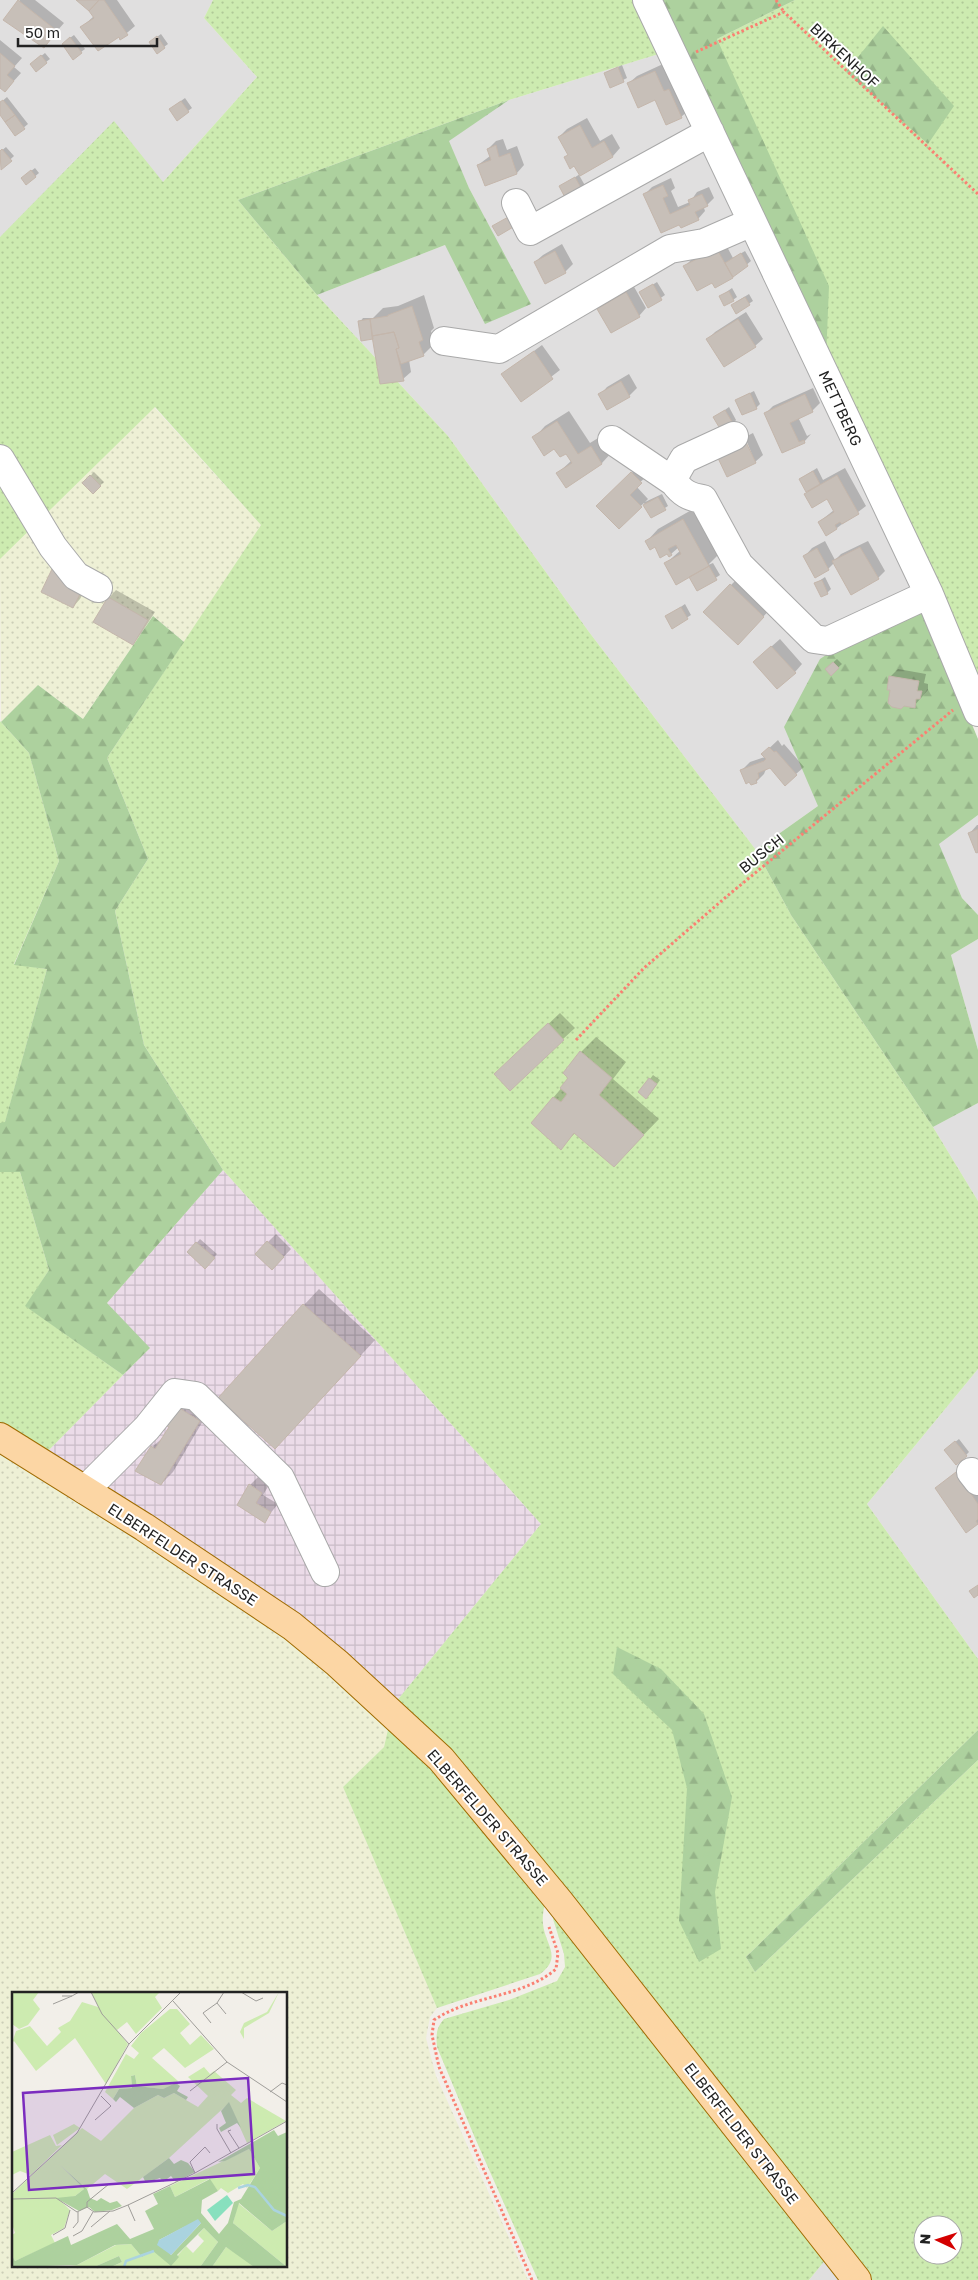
<svg xmlns="http://www.w3.org/2000/svg" width="978" height="2280" font-family="'Golos Text',sans-serif">
<defs>
<pattern id="industrial-grid" width="8" height="8" patternUnits="userSpaceOnUse" patternTransform="scale(1.25)"><rect width="8" height="8" fill="#ebdbe8"/><path d="M0 4h8M4 0v8" fill="none" stroke="#c9bcc7"/></pattern>
<pattern id="farmland-dots" width="8" height="8" patternUnits="userSpaceOnUse" patternTransform="scale(1.25)"><rect width="8" height="8" fill="#eef0d5"/><path d="M2 2h.1M6 6h.1" fill="none" stroke="#ccceb7" stroke-width="1.8" stroke-linecap="round"/></pattern>
<pattern id="grass-dots" width="8" height="8" patternUnits="userSpaceOnUse" patternTransform="scale(1.25)"><rect width="8" height="8" fill="#cdebb0"/><path d="M2 2h.1M6 6h.1" fill="none" stroke="#b0c997" stroke-width="1.8" stroke-linecap="round"/></pattern>
<pattern id="forest-firs" width="22" height="20" patternUnits="userSpaceOnUse" patternTransform="scale(1.25)"><rect width="22" height="20" fill="#add19e"/><path d="M5 1l3.5 6h-7zM16 11l3.5 6h-7z" fill="#95b388"/></pattern>
</defs>
<rect width="100%" height="100%" fill="#f2efe9"/>
<path fill="#e0dfdf" d="M0 0H213L204 18 257 77 163 182 0 237Z
M662 53 918 594 818 806 756 850 589 632 448 436 317 295 445 245 530 304 469 188 448 141 509 100Z
M978 815V915L962 898 938 844Z
M978 939V1050L951 955Z
M978 1103V1201L933 1127Z
M978 1369V1659L867 1504Z
M827 2258 844 2280H809Z"/>
<path fill="url(#industrial-grid)" d="M223 1170 541 1524 395 1703 46 1453 149 1349 107 1303Z"/>
<path fill="url(#farmland-dots)" fill-rule="evenodd" d="M154 407 261 525 184 642 153 616 83 719 38 685 1 722 0 558Z
M0 1454 275 1627 389 1725 384 1747 343 1787 437 2008 430 2017 426 2038 436 2076 528 2280H0ZM14 1994H286V2266H14Z"/>
<path fill="url(#grass-dots)" fill-rule="evenodd" d="M213 0H637L662 53 509 100 238 200 317 295 448 436 589 632 756 850 791 915 933 1127 978 1201V1369L867 1504 978 1659V1730L746 1957 755 1972 978 1760V2280H868L537 1853 395 1703 541 1524 223 1170 144 1045 115 911 148 859 107 758 261 525 155 407 0 559V237L114 121 163 182 257 77 204 18ZM923 2225H953V2255H923Z
M795 0H978V692L826 359 717 39Z
M0 721 29 753 59 861 14 964 47 969 5 1123H0Z
M0 1172H20L49 1270 26 1306 123 1375 46 1453 0 1423Z
M389 1725 452 1788 545 1901C544 1909 542 1916 543 1924 545 1945 563 1957 540 1974L437 2008 343 1787 384 1747Z
M556 1914 827 2258 809 2280H538L475 2138 437 2047C436 2035 436 2028 444 2019L509 2000 557 1981 565 1967 564 1954 553 1919Z"/>
<path fill="url(#forest-firs)" d="M657 0H795L717 39 829 286 826 359Z
M883 26 954 106 928 144 846 72Z
M509 100 449 141 469 188 531 304 485 324 445 245 317 295 238 200Z
M918 594 978 739V815L939 844 962 898 978 915V939L951 955 978 1050V1103L933 1127 791 915 756 850 818 806 784 727 820 659Z
M153 616 184 642 107 758 148 859 115 911 144 1045 223 1170 107 1303 150 1348 123 1375 25 1306 49 1270 20 1172H0V1123L5 1122 47 969 14 965 59 861 29 753 1 722 38 685 83 719Z
M617 1647 661 1669 704 1714 732 1797 715 1892 721 1949 699 1962 679 1921 687 1788 672 1730 613 1674Z
M978 1730V1760L755 1972 746 1957Z"/>
<path fill="#0003" d="M20 0H35L64 23 44 46 5 20Z
M77 0H117L135 26 121 38 119 35 82 27 94 16 90 10Z
M161 34 168 44 164 47 154 39Z
M74 35 85 49 81 52 67 40Z
M0 40 22 58 14 67 21 73 12 83 0 86Z
M45 53 50 59 46 62 35 61Z
M663 64 672 84 677 82 689 110 681 117 656 99 629 83 637 76Z
M622 65 627 78 611 86 605 73Z
M7 97 28 124 16 134 0 113V103Z
M185 98 192 108 188 111 174 106Z
M587 118 600 141 612 134 620 148 613 156 579 175 587 189 560 187 580 174 559 137 567 129Z
M503 139 507 150 517 146 524 165 517 173 485 184 478 165 490 156 488 149 496 141Z
M6 147 14 156 1 168 0 152Z
M35 168 39 173 27 183 26 175Z
M671 178 675 188 671 191 678 207 690 202 697 192 709 187 714 198 704 208 705 211 698 219 680 223 645 194 652 187Z
M725 243 733 258 745 251 751 261 732 277 712 281 685 266 692 259Z
M562 244 573 264 565 272 535 262 543 255Z
M657 282 665 295 649 306 641 292Z
M633 285 646 308 639 316 598 309 606 301Z
M732 288 737 297 733 300 721 296Z
M749 294 753 301 736 312V302Z
M424 295 434 328 431 331 435 343 423 355 409 360 411 372 403 379 374 336 360 322 363 318H373L383 308 398 306Z
M746 312 763 339 755 346 708 339 715 332Z
M542 345 560 370 521 400 503 374Z
M629 374 637 388 629 396 600 395 607 387Z
M813 388 820 403 812 411 798 417 807 436 811 434 804 442 783 451 766 413 773 406Z
M754 391 760 404 756 408 736 400Z
M729 407 736 420 733 424 715 417Z
M569 411 590 443 603 435 613 451 602 463 566 486 558 473 571 461 566 452 534 438 545 426Z
M753 433 763 455 755 462 745 437Z
M640 465 648 475 636 486 648 499 645 502 662 494 668 506 651 517 644 503 619 527 598 506Z
M817 468 823 480 845 468 866 506 837 528 819 522 834 510 827 498 806 494 808 492 800 479Z
M94 472 104 482 93 492 84 483Z
M695 508 720 553 708 565 713 563 720 575 697 590 691 577 665 564 681 550 679 547 671 554 647 541 658 529Z
M825 541 835 560 841 554 868 541 885 571 878 578 834 563 828 569 805 556 812 548Z
M61 562 91 578 80 599 73 607 53 570Z
M742 574 775 604 750 631 731 585Z
M825 577 831 589 827 593 816 583Z
M116 590 155 612 140 635 133 643 109 598Z
M685 604 691 615 672 627 666 617Z
M780 639 802 664 795 672 763 654Z
M837 659 842 664 831 674 826 669Z
M898 669 926 674 924 683 928 684V690L914 706 891 689 890 677Z
M778 740 782 746 784 744 804 767 796 774 770 767 766 769 764 774 757 781 751 784 742 770 750 762 765 757 763 754Z
M977 825H978V854L970 833Z
M560 1013 575 1028 563 1039 507 1063Z
M596 1037 626 1062 613 1079 659 1119 629 1150 575 1133 561 1148 553 1098 570 1078 581 1052Z
M653 1075 660 1080 650 1094 640 1092Z
M276 1234 291 1249 272 1269 256 1254Z
M200 1239 217 1254 205 1267 189 1252Z
M319 1289 375 1340 290 1432 304 1305Z
M188 1396 210 1409 173 1472 161 1484 152 1447 165 1436 171 1426 167 1424Z
M959 1439 969 1452 966 1455 949 1447Z
M964 1466 978 1485V1523L966 1531 937 1488Z
M258 1477 269 1485 263 1495 278 1504 264 1521 239 1505 250 1485Z"/>
<path fill="#c7bfb8" stroke="#c4b6ab" d="M18 0 57 31 44 48 3 20Z
M76 0H99L89 11Z
M99 0H104L128 35 120 40 119 37 98 51 80 27 94 18 89 11Z
M157 36 165 48 157 54 149 42Z
M70 37 82 53 73 60 62 44Z
M0 53 15 66 7 75 14 81 5 92 0 88Z
M41 55 47 63 36 72 30 64Z
M618 67 624 82 610 88 604 73Z
M655 71 664 91 669 89 682 118 666 125 655 100 638 108 627 83Z
M3 100 15 115 5 122 0 115V102Z
M181 101 189 112 177 121 169 109Z
M15 115 25 129 15 136 5 122Z
M580 125 592 148 604 141 613 157 580 176 574 166 570 169 564 157 568 155 558 137Z
M496 145 499 157 510 153 517 174 485 186 477 165 491 160 487 149Z
M2 149 12 161 1 170 0 151Z
M31 170 36 177 26 185 21 178Z
M575 177 584 193 568 203 559 186Z
M663 185 668 196 663 198 670 214 690 205 688 200 702 194 708 206 695 212 699 220 681 228 679 225 661 233 643 194Z
M510 216 515 226 498 236 492 226Z
M717 249 733 278 715 288 712 283 697 291 683 266Z
M555 251 566 273 545 284 534 262Z
M741 253 748 266 733 277 725 263Z
M653 284 662 300 648 308 639 292Z
M729 291 734 301 724 306 719 296Z
M626 292 640 317 611 333 597 309Z
M745 297 750 305 736 314 731 305Z
M412 306 423 340 419 342 424 356 401 364 396 349 399 348 394 332 372 336 370 319 388 316V315Z
M370 319 373 339 361 341 358 321Z
M738 319 756 347 724 367 706 339Z
M394 332 399 348 396 349 404 381 380 384 372 336Z
M534 351 553 379 521 402 501 374Z
M621 381 630 397 607 410 598 394Z
M750 393 757 409 742 415 735 400Z
M805 394 813 412 790 423 799 442 804 440 805 443 782 453 764 413Z
M725 410 734 425 722 432 713 417Z
M557 421 578 454 591 446 602 464 566 488 556 473 572 463 566 454 560 457 554 449 544 456 532 437Z
M745 440 756 463 727 477 716 454Z
M813 471 820 484 806 492 799 479Z
M631 472 642 483 630 495 642 507 619 529 596 506Z
M90 475 101 486 93 494 82 483Z
M837 475 859 514 842 524 840 522 835 525 837 529 826 536 818 522 834 512 827 499 812 508 804 494Z
M658 497 666 510 651 518 643 505Z
M683 519 709 566 676 585 664 563 681 554 676 545 668 549 672 555 669 557 667 554 660 558 655 547 650 550 645 541Z
M860 547 879 579 851 595 832 561Z
M817 548 829 570 815 578 803 556Z
M709 566 717 580 697 591 689 577Z
M52 569 84 586 73 608 41 592Z
M822 580 828 594 821 597 814 583Z
M730 584 764 617 738 645 703 612Z
M108 597 148 620 133 645 93 622Z
M681 607 688 619 672 629 665 616Z
M771 646 796 673 777 689 753 662Z
M833 662 839 668 831 676 825 669Z
M889 676 919 681 917 691H922L920 699H916L915 708 904 706 901 709 892 707 888 703 890 690H887Z
M769 747 774 752 776 751 797 775 785 786 770 768 758 773 759 778 756 780 757 783 751 785 749 782 746 784 740 770 764 761 766 759 761 754Z
M978 829V852L976 853 968 833Z
M548 1023 564 1040 510 1091 494 1074Z
M580 1051 612 1078 599 1095 644 1135 614 1167 574 1133 561 1150 531 1123 553 1097 561 1102 567 1094 560 1088 568 1078 563 1073Z
M649 1078 657 1084 646 1099 638 1092Z
M267 1241 284 1257 272 1270 255 1254Z
M196 1242 215 1258 205 1269 187 1252Z
M303 1304 361 1356 275 1449 218 1398Z
M176 1406 200 1421 161 1485 135 1471 151 1446 155 1449 169 1427 165 1425Z
M955 1441 967 1456 956 1465 944 1450Z
M956 1472 978 1504V1519L976 1521 978 1524 966 1533 935 1488Z
M249 1484 262 1493 256 1503 271 1512 265 1523 237 1505Z
M978 1585V1595L974 1598 969 1591Z"/>
<g fill="none" stroke-linecap="round" stroke-linejoin="round">
<g stroke="#a9a9a9" stroke-width="30">
<path id="minor" d="M647 0 929 594 978 712
M516 203 530 231 710 132
M444 341 499 349 670 249 704 243 752 222
M734 436 684 459 676 473 674 482C682 493 689 497 703 499L739 565 814 639 828 641 929 594
M612 440 674 482
M0 459 53 547 76 576 98 588
M971 1472 978 1481
M85 1490 147 1428 175 1393 196 1396 280 1478 325 1572"/>
</g>
<g stroke="#a06b00" stroke-width="30">
<path id="major" d="M0 1437 144 1527 292 1626 337 1663 441 1759 558 1900 857 2280"/>
</g>
<path stroke="#fa8072" stroke-width="3" stroke-dasharray="2.5 2.5" stroke-linecap="butt" d="M776 0 784 12
M696 52 784 12 978 194
M576 1040 644 968 726 897 953 710
M532 2280 439 2067 432 2035 434 2020C471 1995 522 1998 556 1969L558 1953 549 1927"/>
<use href="#minor" stroke="#fff" stroke-width="28"/>
<use href="#major" stroke="#fcd6a4" stroke-width="28"/>
</g>
<g text-anchor="middle" dominant-baseline="central" stroke-width="4" stroke-linejoin="round" paint-order="stroke">
<g font-size="15" fill="#222" stroke="#fff">
<text transform="translate(845 55) rotate(43)">BIRKENHOF</text>
<text transform="translate(841 408) rotate(65)">METTBERG</text>
<text transform="translate(761 853) rotate(-39)">BUSCH</text>
<text transform="translate(183 1554) rotate(33)">ELBERFELDER STRASSE</text>
<text transform="translate(488 1817) rotate(49)">ELBERFELDER STRASSE</text>
<text transform="translate(742 2133) rotate(52)">ELBERFELDER STRASSE</text>
</g>
</g>
<g transform="translate(12 1992)">
<rect width="275" height="275" fill="#f2efe9"/>
<path d="M0 0H27L21 8 28 17 16 33 7 37 0 32ZM79 0H148L143 5 150 16 124 42 115 30 105 38 90 22ZM267 0 257 21 232 36V47L228 40 232 31 255 20ZM70 10 86 15 116 52 94 92 63 46 24 79 2 49 0 51 4 39 18 34 35 54 49 40 46 36 58 29ZM158 17H165L178 32 168 41 178 53 189 43 202 57 173 76 152 56 140 66 166 89 162 94 151 97 125 94 123 83 119 84 120 96 107 97 101 107 93 100 114 62 122 67 127 61 119 54 129 41ZM192 75 198 82 202 79 224 98 219 103 229 111 235 106 274 129 235 151 217 111 157 166 115 197 93 182 75 197 48 173 72 197 63 204 48 208 58 218 52 236 39 243 43 251 3 269 0 263V243L3 241 0 232V202L70 136 89 149 122 116 146 103 152 106 162 101 186 115 196 104 176 85ZM62 132 68 136 45 153 41 143ZM38 143 44 154 50 153 19 183 8 179 0 183V160ZM237 157 248 176 235 196 231 192 216 201 209 196 206 199 197 187 163 205 158 194ZM226 211 260 239 275 229V275L221 231ZM192 236 206 250 188 275H99L110 270 107 264 82 275H49L65 273 104 253 119 252 130 265 141 259 160 270 174 254 181 261 192 249 186 243ZM214 255 229 264 242 275H200Z" fill="#cdebb0"/>
<path d="M123 83 125 94 151 97 164 91 168 94 165 99 176 105 174 108 162 101 152 106 146 103 122 116 108 105 104 110 101 107 107 97 120 96 119 84ZM217 110 229 136 225 131 209 140 207 136 214 131 209 119ZM262 138 266 144 275 140V229L260 239 227 211 221 231 275 275H242L214 255 200 275H188L206 250 192 236 165 263 167 265 159 274 141 259 130 265 119 252 103 253 65 273 2 275 0 272V263L3 269 56 244 59 253 105 232 118 247 142 237 133 219 146 212 141 202 158 194 163 205 198 187 206 199 190 208 189 221 207 242 216 231 222 210 229 207 248 176 237 157 213 169 206 170ZM189 231 159 263 147 248 172 235ZM157 166 162 172 169 168 176 171 183 180 164 190 159 184 151 190 148 186 134 191 131 185ZM48 173 75 197 78 206 85 209 89 206 98 211 105 209 110 214 100 218 83 220 77 215 67 219 44 206 63 204 72 197ZM107 264 110 270 99 275H82Z" fill="#add19e" fill-rule="evenodd"/>
<path d="M215 203 221 211 203 229 195 218Z" fill="#88e0be"/>
<path d="M186 227 189 231 159 263 145 253 147 248Z" fill="#aad3df"/>
<path fill="none" stroke="#aad3df" stroke-width="2.5" d="M226 196 236 193 243 195 262 218 275 224M112 275 114 269 142 259"/>
<path fill="none" stroke="#9f9d99" stroke-width="1" d="M79 0 90 22 117 52M212 0 205 11 214 22M229 0 244 9 251 6M50 4H60L67 0M161 9 215 70 275 110M41 12 60 4M199 31 191 21 205 11M178 99 215 70M258 100 270 91 275 93M83 128 99 114 89 104M205 132V137L219 161M219 138 216 139 227 156M183 181 178 170 193 155 198 161M0 201 65 141 117 52 169 0M0 207 44 206 65 220 75 215M116 213 123 229M75 215 82 220 101 219 116 213 183 181 275 129M75 215V210L97 192M79 235 98 219M61 236 66 230V220M41 243 53 236 58 218M61 244 70 239 81 220"/>
<path fill="#7b2cbf" fill-opacity="0.15" stroke="#7b2cbf" stroke-width="2.5" d="M236 86 242 182 17 198 11 101Z"/>
<rect width="275" height="275" fill="none" stroke="#222" stroke-width="2.5"/>
</g>
<g transform="translate(938 2240) rotate(274)"><circle r="24" fill="#ffffff" stroke="#a7a7a7"/>
<path d="M0-4L9 19L0 12L-9 19Z" fill="#d40000"/>
<text y="-8" font-size="14" font-weight="bold" text-anchor="middle" fill="#222222">N</text>
</g>
<path d="M18 38v8h139v-8" fill="none" stroke="#222222" stroke-width="2.5"/>
<text x="25" y="38" font-size="15" fill="#222222" stroke="#ffffff" stroke-width="4" paint-order="stroke">50 m</text>
</svg>
